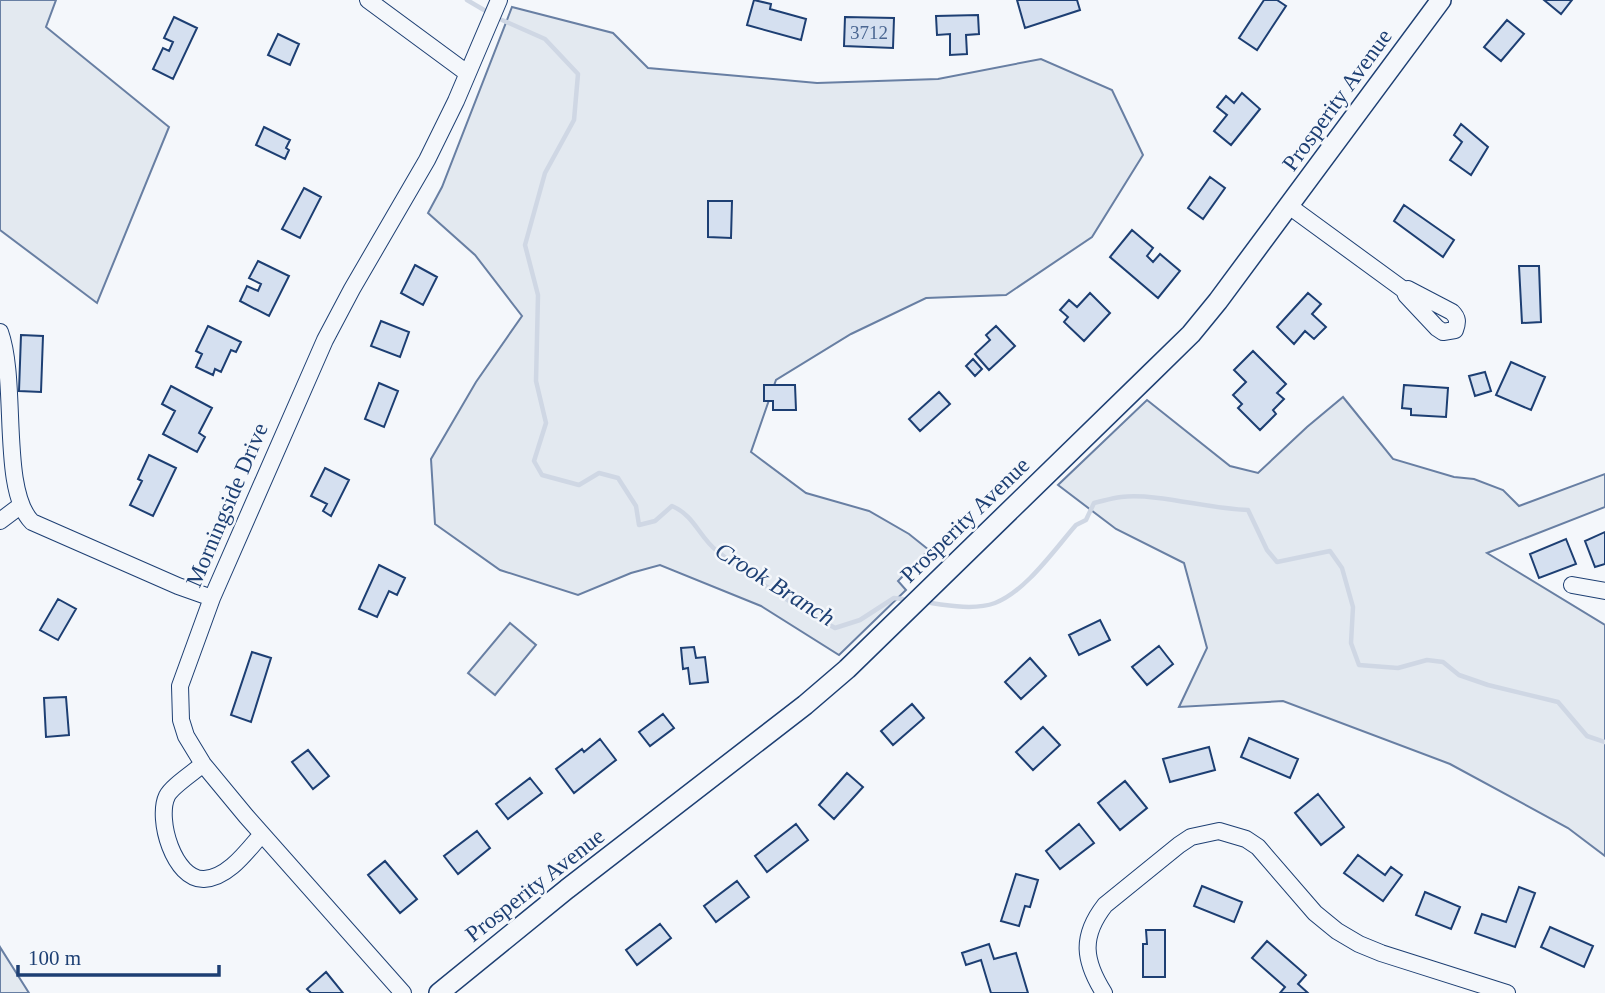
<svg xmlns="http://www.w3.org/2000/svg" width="1605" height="993" font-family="Georgia,serif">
<rect width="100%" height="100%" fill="#f4f7fb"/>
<path fill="#e3e9f0" stroke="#687fa3" stroke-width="2" d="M0 0H56L46 27 169 127 97 303 0 230Z
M512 7 613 33 648 68 817 83 938 79 1041 59 1112 90 1143 155 1092 237 1006 295 926 298 851 334 776 380 751 452 806 493 869 511 909 534 929 550 898 581 906 590 839 655 761 606 660 565 631 573 578 595 500 570 435 524 431 459 476 382 522 316 475 255 428 213 442 187Z
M1343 397 1393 459 1454 477 1474 479 1503 490 1519 506 1605 474V507L1487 553 1605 625V856L1568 828 1450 764 1283 701 1179 707 1207 648 1184 563 1116 529 1058 485 1147 400 1230 466 1258 473 1307 427Z
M510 623 536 645 495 695 468 673Z
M0 947 29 993H0Z"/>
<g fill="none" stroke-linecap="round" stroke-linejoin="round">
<path stroke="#cfd7e4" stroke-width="4.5" d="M467 0 484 10
M502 20 545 39 578 74 574 120 545 173 525 245 538 295 536 381 546 423 534 461 542 475 579 485 599 473 618 478 636 506 639 525 655 521 672 506C695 516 699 537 717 551 751 579 797 606 835 628L860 620 894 598 903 599
M931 603C950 606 976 610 995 603 1026 591 1054 550 1076 525L1086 520 1094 503C1103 501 1112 498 1121 497 1159 493 1208 509 1248 510L1267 550 1277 562 1330 551 1342 568 1353 607 1351 643 1359 665 1398 668 1427 660 1443 662 1459 675 1488 685 1558 702 1587 736 1605 742"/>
</g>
<path fill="#d5e0f0" stroke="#1d3f73" stroke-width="2" d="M754 0 771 4 770 9 806 19 801 40 747 25Z
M1017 0H1077L1080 10 1025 28Z
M1264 0H1277L1286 6 1257 50 1239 38Z
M1544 0H1572L1561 14Z
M978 15 979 34 966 35 967 54 950 55V34L937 35 936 16Z
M174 17 197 28 173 79 153 69 163 48 169 51 173 42 164 38Z
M845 17 894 18 893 48 844 46Z
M1507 20 1524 34 1501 61 1484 47Z
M278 34 299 44 290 65 268 55Z
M1242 93 1260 109 1231 145 1214 131 1227 115 1217 107 1226 96 1234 103Z
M1461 124 1488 147 1471 175 1450 160 1462 142 1454 135Z
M264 127 290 140 286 148 289 150 285 159 256 145Z
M1210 177 1225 188 1203 219 1188 208Z
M304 188 321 197 300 238 282 229Z
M708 201H732L731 238 708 237Z
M1404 205 1454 240 1443 257 1394 221Z
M1132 230 1153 248 1147 256 1153 262 1160 254 1180 271 1158 298 1110 257Z
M258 261 289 276 269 316 240 301 247 286 258 291 261 284 249 278Z
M415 265 437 277 423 305 401 293Z
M1519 266H1539L1541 322 1522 323Z
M1090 293 1110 313 1084 341 1064 322 1068 317 1060 310 1069 300 1077 307Z
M1308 293 1321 304 1312 314 1326 327 1314 339 1305 331 1294 344 1277 327Z
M381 321 409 332 400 357 371 346Z
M208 326 241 342 236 352 231 350 221 372 215 369 213 375 196 367 202 354 196 351Z
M996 326 1015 346 989 370 975 354 990 340 986 335Z
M21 335 43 336 41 392 19 391Z
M1253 351 1286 384 1277 393 1284 399 1273 410 1276 414 1260 430 1238 408 1242 404 1233 395 1246 382 1234 370Z
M973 359 982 369 975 376 966 366Z
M1511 362 1545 377 1531 410 1496 395Z
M1485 372 1491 391 1475 396 1469 376Z
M379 383 398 391 384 427 365 419Z
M764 385H795L796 410H773V401H764Z
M1404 385 1448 388 1446 417 1411 415V409L1402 408Z
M171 386 212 408 199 433 205 437 197 452 163 434 175 411 162 404Z
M939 392 950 404 920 431 909 419Z
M149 455 176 468 153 516 130 505 142 481 138 479Z
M325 468 349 480 331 516 323 511 327 504 311 496Z
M1605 532V564L1595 567 1585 541Z
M1566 539 1576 564 1539 578 1530 554Z
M379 565 405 578 397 595 389 591 377 617 359 609Z
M58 599 76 609 58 640 40 630Z
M1100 620 1110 640 1079 655 1069 635Z
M1159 646 1173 664 1147 685 1132 667Z
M694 647 696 658 705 657 708 682 690 684 688 668 683 669 681 648Z
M252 652 271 658 251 722 231 715Z
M1030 658 1046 676 1021 699 1005 682Z
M66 697 69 735 46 737 44 698Z
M912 704 924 718 893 745 881 731Z
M663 714 674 728 650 746 639 732Z
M1043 727 1060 745 1033 770 1016 752Z
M1249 738 1298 759 1290 778 1241 757Z
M600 739 616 760 574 793 556 769 582 749 584 752Z
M1209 747 1215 770 1170 782 1163 759Z
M308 750 329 776 313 789 292 762Z
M847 773 863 787 834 819 819 805Z
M530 778 542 793 508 819 496 804Z
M1125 781 1147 808 1120 830 1098 803Z
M1318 794 1344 827 1321 845 1295 813Z
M796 824 808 840 767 872 755 856Z
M1079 824 1094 843 1060 869 1046 851Z
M477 831 490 848 458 874 444 856Z
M1358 855 1385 875 1391 867 1402 875 1383 901 1344 873Z
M385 861 417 899 400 913 368 875Z
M1016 874 1038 880 1030 907 1025 906 1019 926 1001 921Z
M737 881 749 897 716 922 704 906Z
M1202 886 1242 902 1234 922 1194 906Z
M1519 887 1535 893 1515 947 1475 933 1482 914 1506 922Z
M1425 892 1460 907 1451 929 1416 915Z
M660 924 671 938 637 965 626 950Z
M1550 927 1593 946 1584 967 1541 947Z
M1146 930H1165V977H1143V944H1147Z
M1267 941 1306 975 1298 984 1308 993H1280L1285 987 1252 958Z
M989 944 994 959 1016 953 1028 993H991L981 960 966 965 962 953Z
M326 972 343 993H311L307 989Z"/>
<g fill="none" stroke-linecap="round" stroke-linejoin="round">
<g stroke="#1d3f73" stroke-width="18">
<path id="minor" d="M368 0 467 73
M1289 206 1404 290
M1408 289 1452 312C1458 318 1458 322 1455 330L1443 332 1437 328 1406 295 1404 290Z
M0 332C18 382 0 490 32 522L178 586 212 598
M0 521 16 509
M1572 585 1605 591
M203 764C194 772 171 787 167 796 156 819 174 880 204 879 228 878 247 851 262 834
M403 993 246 816 203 764 186 736 181 720 180 686 212 598 325 340 352 289 427 160 456 101 499 0
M1104 993C1084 961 1080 937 1105 905L1179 845 1191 837 1219 831 1246 839 1258 847 1315 913 1337 931 1359 944 1381 953 1507 993"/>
</g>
<g stroke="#1d3f73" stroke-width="22">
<path id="major" d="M439 993 567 889 805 705 847 669 1148 376 1191 334 1218 301 1441 0"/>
</g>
<use href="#minor" stroke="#f4f7fb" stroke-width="16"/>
<use href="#major" stroke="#f4f7fb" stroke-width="19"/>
</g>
<g text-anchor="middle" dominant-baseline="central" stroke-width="5" stroke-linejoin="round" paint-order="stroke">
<g font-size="19" fill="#4b6792">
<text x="869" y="32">3712</text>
</g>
<g font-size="23" fill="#1d3f73" stroke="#f4f7fb">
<text transform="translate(1337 100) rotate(-54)">Prosperity Avenue</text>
<text transform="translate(227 505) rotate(-67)">Morningside Drive</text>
<text transform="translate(965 520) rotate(-44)">Prosperity Avenue</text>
<text transform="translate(535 885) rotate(-38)">Prosperity Avenue</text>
</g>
<g font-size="24" font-style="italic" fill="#1d3f73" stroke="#f4f7fb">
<text transform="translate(775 584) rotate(32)">Crook Branch</text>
</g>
</g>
<path d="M18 965v10h201v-10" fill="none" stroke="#1d3f73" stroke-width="3.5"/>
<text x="28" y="965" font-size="21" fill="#1d3f73" stroke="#f4f7fb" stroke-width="5" paint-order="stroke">100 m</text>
</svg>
